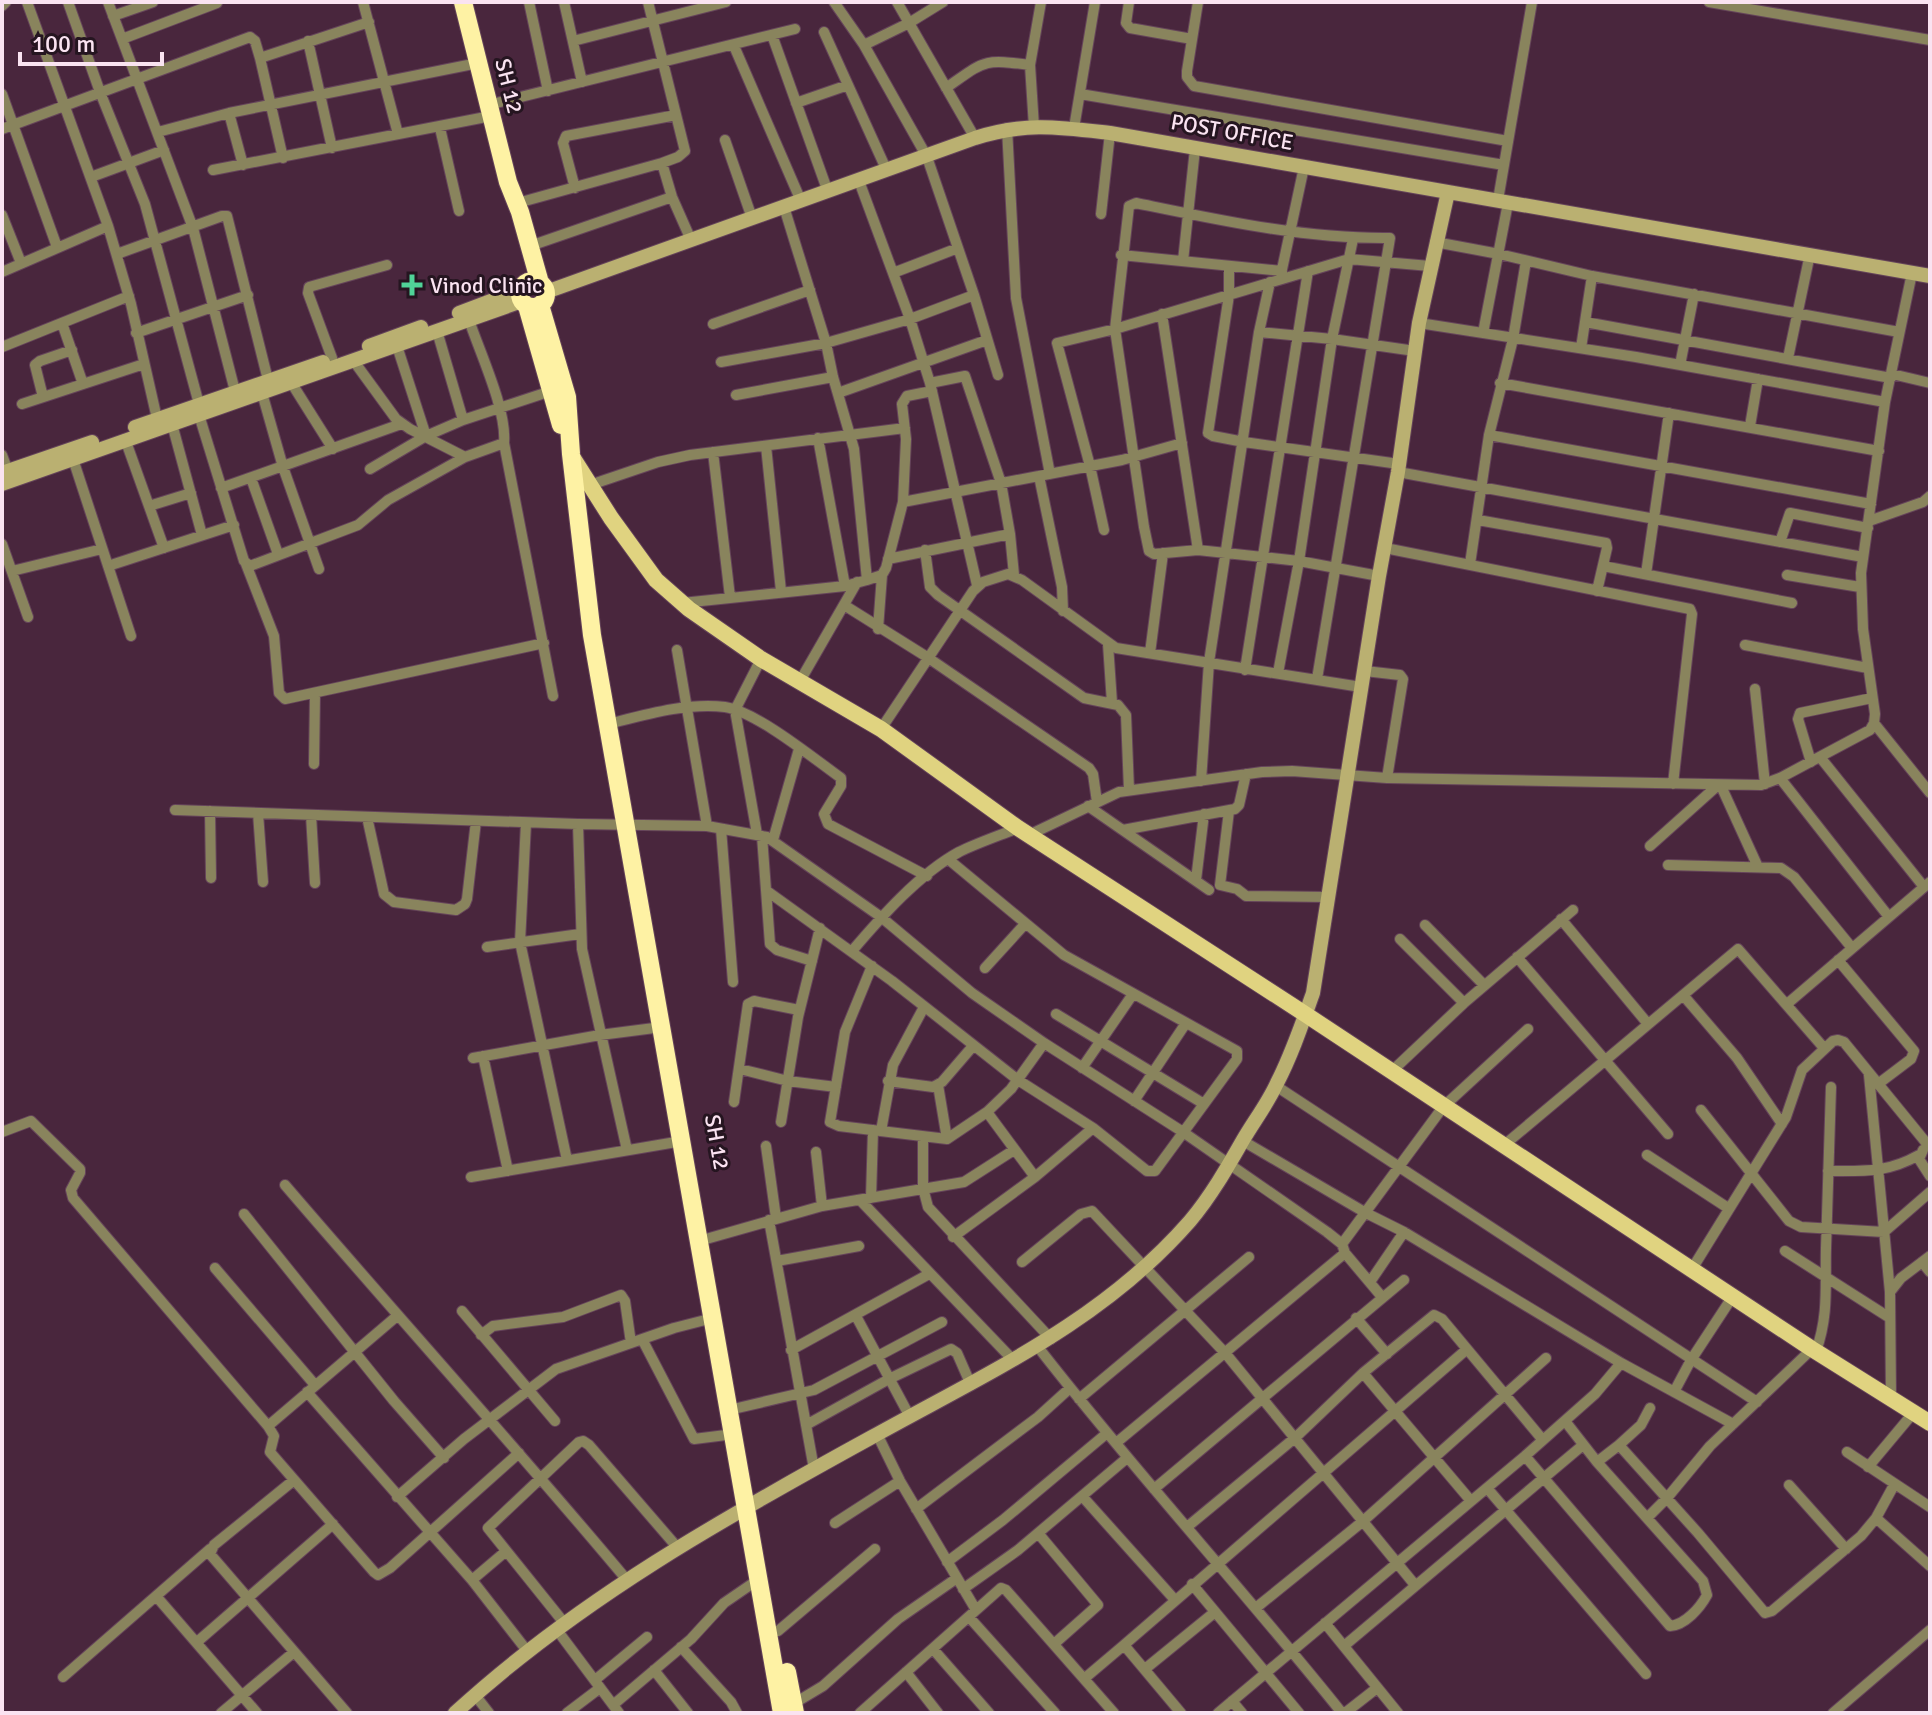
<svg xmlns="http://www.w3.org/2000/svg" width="1932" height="1715" font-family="Signika,sans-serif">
<rect width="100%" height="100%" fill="#49263d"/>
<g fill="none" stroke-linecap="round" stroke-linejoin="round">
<g stroke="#65445a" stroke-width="12">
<path id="street" d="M27 2 108 226 131 304 158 423
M68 2 100 92 145 204 199 404
M108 2 193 228 235 391
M363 2 398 134
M529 2 548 91
M564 2 582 82
M834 2 864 45 927 157 974 295 998 375
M897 2 975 138
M1129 2 1126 23 1130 28 1192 39
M1198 2 1187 71V77L1194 86 1508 141
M1709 2 1930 40
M2 6 6 2
M113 16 153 2
M824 32 887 171
M772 35 828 192
M122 39 217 3
M308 41 332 148
M573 41 726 2
M864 45 909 23 943 2
M734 46 801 201
M260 58 283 158
M946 88C986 60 982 59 1030 65
M2 94 57 247
M1080 94 1504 165
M796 103 848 85
M488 105 795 29
M229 113 243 165
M1034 127 1030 65 1041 2
M440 128 459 211
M1007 128 1016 298 1050 474
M1074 128 1095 2
M2 129 250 37 255 41 260 58 369 22
M158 132 229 113 478 63
M725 140 752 218
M662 163 672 197 691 240
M213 170 491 116
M91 177 164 150
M859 181 910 319 930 383 977 585
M575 188 563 143 566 136 676 115
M1498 200 1532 2
M514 204 662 163 678 157 685 151 648 2
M1101 214 1110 133
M2 215 21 263
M1435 242 1499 254 1592 276 1899 332
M530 246 672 197
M117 254 222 216H227L268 380
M1121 255 1282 271
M1183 261 1195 149
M1229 266V295L1208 433 1213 436 1244 442 1399 464
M2 272 108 226
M893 273 958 248
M1281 274 1304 167
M1162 314 1198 550 1154 554 1149 551 1144 527 1115 329 1129 206 1136 203C1219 220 1305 239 1390 238L1317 679
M1585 322 1891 378
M62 323 83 384
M1419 323 1636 357 1885 402
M713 324 810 290
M437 331 463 420
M1259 332 1332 339 1415 351
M136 333 248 295
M1483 333 1508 203
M397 346 426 436
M2 347 129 296
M1581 348 1592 276
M332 358 308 293 309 287 387 265
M1788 358 1810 254
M353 360 396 419 410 429 465 457 504 443C507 410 480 353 469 320
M721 362 826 343 910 319 974 295
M1680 365 1694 294
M1892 374 1930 383
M289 379 333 449
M930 383 965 376 1001 483 1010 534 1014 575
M1500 383 1879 451
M262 393 283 467 319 569
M838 393 987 340
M736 395 833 377
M43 397 35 365 40 361 72 350
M22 404 144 364
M199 415 244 561 250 566 358 525 388 500 465 457
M172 424 202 535
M1750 426 1758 379
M1489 435 1871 504
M818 438 845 586
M125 439 164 548
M504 443 553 696
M766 446 781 591
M713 452 730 597
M2 455 8 471
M73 459 131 636
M370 469 426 436 463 420 551 391
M1398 472 1863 557
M1039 476 1062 587 1063 611
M251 478 278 554
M590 485 658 462 690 455 905 428
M221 488 401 424
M903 502 1122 460 1182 443
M149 506 191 493
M1478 520 1606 543 1607 548 1597 591
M1869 521 1923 502 1930 496
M1104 530 1090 466 1057 343 1115 329 1349 259 1430 266
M1780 542 1790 513 1868 528
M2 544 28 617
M1385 548 1690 609 1692 614 1673 784
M925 550 930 587 938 595 1084 698 1118 705 1126 715 1129 790
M1198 550 1299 561 1379 576
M888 559 1010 534
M246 564 274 636 279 693 285 699 544 643
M1470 564 1489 435 1513 339 1526 261
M108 566 234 525
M1603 566 1792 603
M12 571 102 549
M1646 574 1669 413
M1787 575 1860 587
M867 580 882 575 886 568 903 502 906 439 902 404 907 396 932 391
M682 603 845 586 867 580 854 449 833 377 826 343 784 207
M844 605 927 657 1089 768 1093 774 1097 802
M878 629 882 575
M1108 644 1112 703
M1745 645 1868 668
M677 650 707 826
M1150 653 1163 553
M1245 670 1308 271
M1365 671 1400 675 1403 679 1387 778
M1278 673 1299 561 1332 339 1353 239
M800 681 857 582
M1755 689 1765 784
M1874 723 1930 793
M608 724C644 715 688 702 725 707 757 712 813 758 841 778V786L824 814 828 824 927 876
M881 729 973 591 983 582 1008 574 1022 580 1116 648 1361 687
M1820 757 1924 887
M1811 762 1798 719 1800 713 1872 698
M314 764 315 693
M1780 778 1889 917
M1201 781 1209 662 1259 332 1270 282
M1721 786 1758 867
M1088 806 1209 890
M175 810 578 824 707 826 767 837 881 917 972 993 1044 1043 1183 1132 1327 1232 1342 1244 1345 1253
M210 811 211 878
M1229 811 1220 885 1237 889 1246 896 1329 897
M258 813 263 882
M311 815 315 883
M367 817 384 894 394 902 456 910 465 904 467 899 476 821
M526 823 520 942 567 1160
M578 824 582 949 627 1150
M721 829 733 982
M1123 830 1235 809 1239 805 1246 774
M757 834 735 710 761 659
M1029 835 1119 792 1262 772 1292 771 1387 778 1761 785 1780 778 1870 730 1874 723 1875 714 1863 629 1861 573 1885 402 1912 273
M762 836 770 944 777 950 812 961
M773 840 799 749
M1650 846 1717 786
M1668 865 1781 868 1794 877 1852 948
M1196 880 1204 814
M767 891 892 981 1018 1080 1093 1128 1147 1171H1155L1237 1059V1051L1064 955 948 859
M1561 919 1648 1024
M1425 925 1484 985
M1400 939 1464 1003
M487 947 580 934
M852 951C881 917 919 874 959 852 977 843 998 836 1018 828
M1517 957 1668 1134
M1838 960 1914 1051 1911 1059 1878 1084
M872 966 845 1032 830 1122 839 1126 947 1139 987 1112
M985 968 1025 924
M1683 995 1737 1058 1782 1124
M1787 1004 1930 882
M1056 1014 1204 1104
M483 1056 508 1171
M473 1058 600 1035 662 1027
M1082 1068 1133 994
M740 1069 788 1081 836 1087
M1392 1071 1464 1003 1573 910
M1869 1075 1890 1292
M888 1081 933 1087 942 1082 973 1046
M938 1085 947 1139
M1276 1086 1757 1402
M1134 1101 1186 1023
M734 1102 748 1004 754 1001 799 1010
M1701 1110 1789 1221 1801 1227 1884 1232 1930 1192
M781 1122 798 1017 820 928
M881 1131 893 1065 924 1007
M2 1132 31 1121 80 1169V1173L71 1190 73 1198 268 1426 274 1436 270 1452 374 1572 378 1575 390 1568 519 1453
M923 1137V1188L928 1207 1051 1339
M1243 1141 1366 1213 1404 1232 1621 1363 1733 1424
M766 1146 776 1218
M1503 1146 1738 949 1824 1048
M1923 1150 1919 1159 1930 1176
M816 1152 822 1206
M1647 1155 1728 1208
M1828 1171C1865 1171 1887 1173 1919 1155
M471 1177 682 1141
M1035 1177 987 1112 1011 1089 1044 1043
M285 1185C398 1317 515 1446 627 1580
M871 1198 873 1130
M860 1200 1014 1361
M244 1214 394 1401 444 1458
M769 1220 814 1469
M953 1237 1035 1177 1093 1128
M699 1241 822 1206 964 1182 1014 1150
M1342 1244 1443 1107 1528 1029
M1785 1251 1890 1318
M777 1261 859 1246
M1022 1262 1081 1214 1092 1211 1226 1354 1415 1585
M1922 1262 1930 1272
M215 1268 315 1385
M1692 1269 1786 1117 1802 1070 1833 1041 1838 1040 1844 1042 1928 1145
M1370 1282 1404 1232
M462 1311 555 1421
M856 1316 910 1417
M1356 1318 1387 1354
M481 1335 493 1326 563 1317 621 1295 625 1301 631 1343
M642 1339 694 1439 734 1434
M1038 1347C1135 1472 1243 1589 1342 1713
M791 1350 929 1274
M1816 1351C1829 1315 1825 1285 1826 1248 1828 1194 1829 1141 1831 1087
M1363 1373 1471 1501
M307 1392 472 1580 528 1652
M1674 1392 1691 1360 1733 1296
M1891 1398 1890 1292 1901 1278 1930 1256
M1079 1399 1249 1257
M729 1410 814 1390 942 1322
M806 1425 889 1379 951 1349 957 1353 971 1385
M268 1426 397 1316
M877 1434 900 1481 976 1610
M1116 1443 1345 1253 1382 1297
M1619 1445 1641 1425 1650 1408
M1847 1452 1930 1507
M1525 1456 1670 1626C1685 1625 1700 1608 1707 1595L1703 1581 1597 1462 1565 1421
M1597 1462 1619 1445 1698 1533 1765 1613 1772 1611 1861 1536 1876 1518 1894 1485
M1868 1467 1914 1412
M294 1480 214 1545 210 1554 347 1713
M1789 1485 1846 1549
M1487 1488 1646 1674
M1154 1489 1404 1280
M1082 1496 1175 1600
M397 1497 464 1439 556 1369 674 1328 713 1318
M916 1509 1038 1417 1070 1388
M1647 1518 1667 1498 1710 1446 1812 1349
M1876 1518 1930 1566
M835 1523 900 1481
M1187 1527 1296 1437 1363 1373 1434 1315 1442 1319 1542 1439
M1038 1533 1098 1605 1054 1644
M947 1562 1003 1520 1106 1434
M472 1580 505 1552
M1192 1584 1299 1713
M963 1589 1018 1550 1127 1458
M156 1596 257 1713
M1257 1607 1362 1522 1546 1358
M969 1617 1055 1713
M1325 1623 1398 1713
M565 1624 488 1528 579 1442 583 1441 589 1445 677 1547
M557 1630 619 1713
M778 1631 875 1549
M197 1642 333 1524
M1124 1645 1466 1350
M1344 1646 1583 1445
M681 1647 731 1702 737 1713
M933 1649 989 1713
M1145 1669 1215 1612
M654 1670 688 1713
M906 1672 938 1713
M63 1677 210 1549
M1085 1678 1124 1645 1181 1713
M595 1680 647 1637
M475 1695 489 1713
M1232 1701 1242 1713
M793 1704 823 1686 898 1619 957 1578
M613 1705 691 1639 724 1603 759 1579
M221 1713 294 1652
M567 1713 600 1688
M860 1713 1001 1588 1006 1590 1114 1713
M1218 1713 1525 1456 1595 1394 1621 1363
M1345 1713 1377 1688
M1833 1713 1930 1630"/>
</g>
<g stroke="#65445a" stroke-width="16">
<path id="secondary" d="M546 292 975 138C1026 122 1058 127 1110 133L1930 276
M459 313 520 290
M369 346 421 327
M135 427 323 362
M2 473 92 442
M2 484 522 301
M455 1713C579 1599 726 1517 872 1437 987 1373 1102 1322 1190 1221 1211 1196 1227 1168 1243 1140 1254 1121 1268 1103 1277 1083 1292 1054 1302 1024 1313 993L1379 576 1398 472 1419 323 1448 192"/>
</g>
<g stroke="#65445a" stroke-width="18">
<path id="primary" d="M571 455 611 518 656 580 689 609 761 659 881 729 1018 828 1305 1014 1812 1349 1930 1423"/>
</g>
<g stroke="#65445a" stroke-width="20">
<path id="highway" d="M463 2 508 182 520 212 540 283
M520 294a13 13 0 1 1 26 0a13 13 0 1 1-26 0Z
M540 305 567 397 571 454 592 635 782 1713
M527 306 561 425
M787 1672 795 1713"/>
</g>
<use href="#street" stroke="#89845d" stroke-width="10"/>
<use href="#secondary" stroke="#bab071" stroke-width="14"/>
<use href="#primary" stroke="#e0d380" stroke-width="16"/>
<use href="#highway" stroke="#fef2a4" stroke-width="18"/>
</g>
<path fill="#50d398" stroke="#251520" stroke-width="3" d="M408 273h8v8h8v8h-8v8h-8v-8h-8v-8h8z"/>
<g text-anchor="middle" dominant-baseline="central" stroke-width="6" stroke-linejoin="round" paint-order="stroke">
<g font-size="22" fill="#fae3f1" stroke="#251520">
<text transform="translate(509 86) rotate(76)">SH 12</text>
<text transform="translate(1232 132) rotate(10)">POST OFFICE</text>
<text transform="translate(717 1142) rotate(80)">SH 12</text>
</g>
<g font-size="22" fill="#fae3f1" stroke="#251520" text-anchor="start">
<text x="430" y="285">Vinod Clinic</text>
</g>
</g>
<rect width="1932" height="1715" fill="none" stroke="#fae3f1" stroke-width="8"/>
<path d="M20 52v12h142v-12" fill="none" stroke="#fae3f1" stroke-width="4"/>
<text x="32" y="52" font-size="24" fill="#fae3f1" stroke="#251520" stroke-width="6" paint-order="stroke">100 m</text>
</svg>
